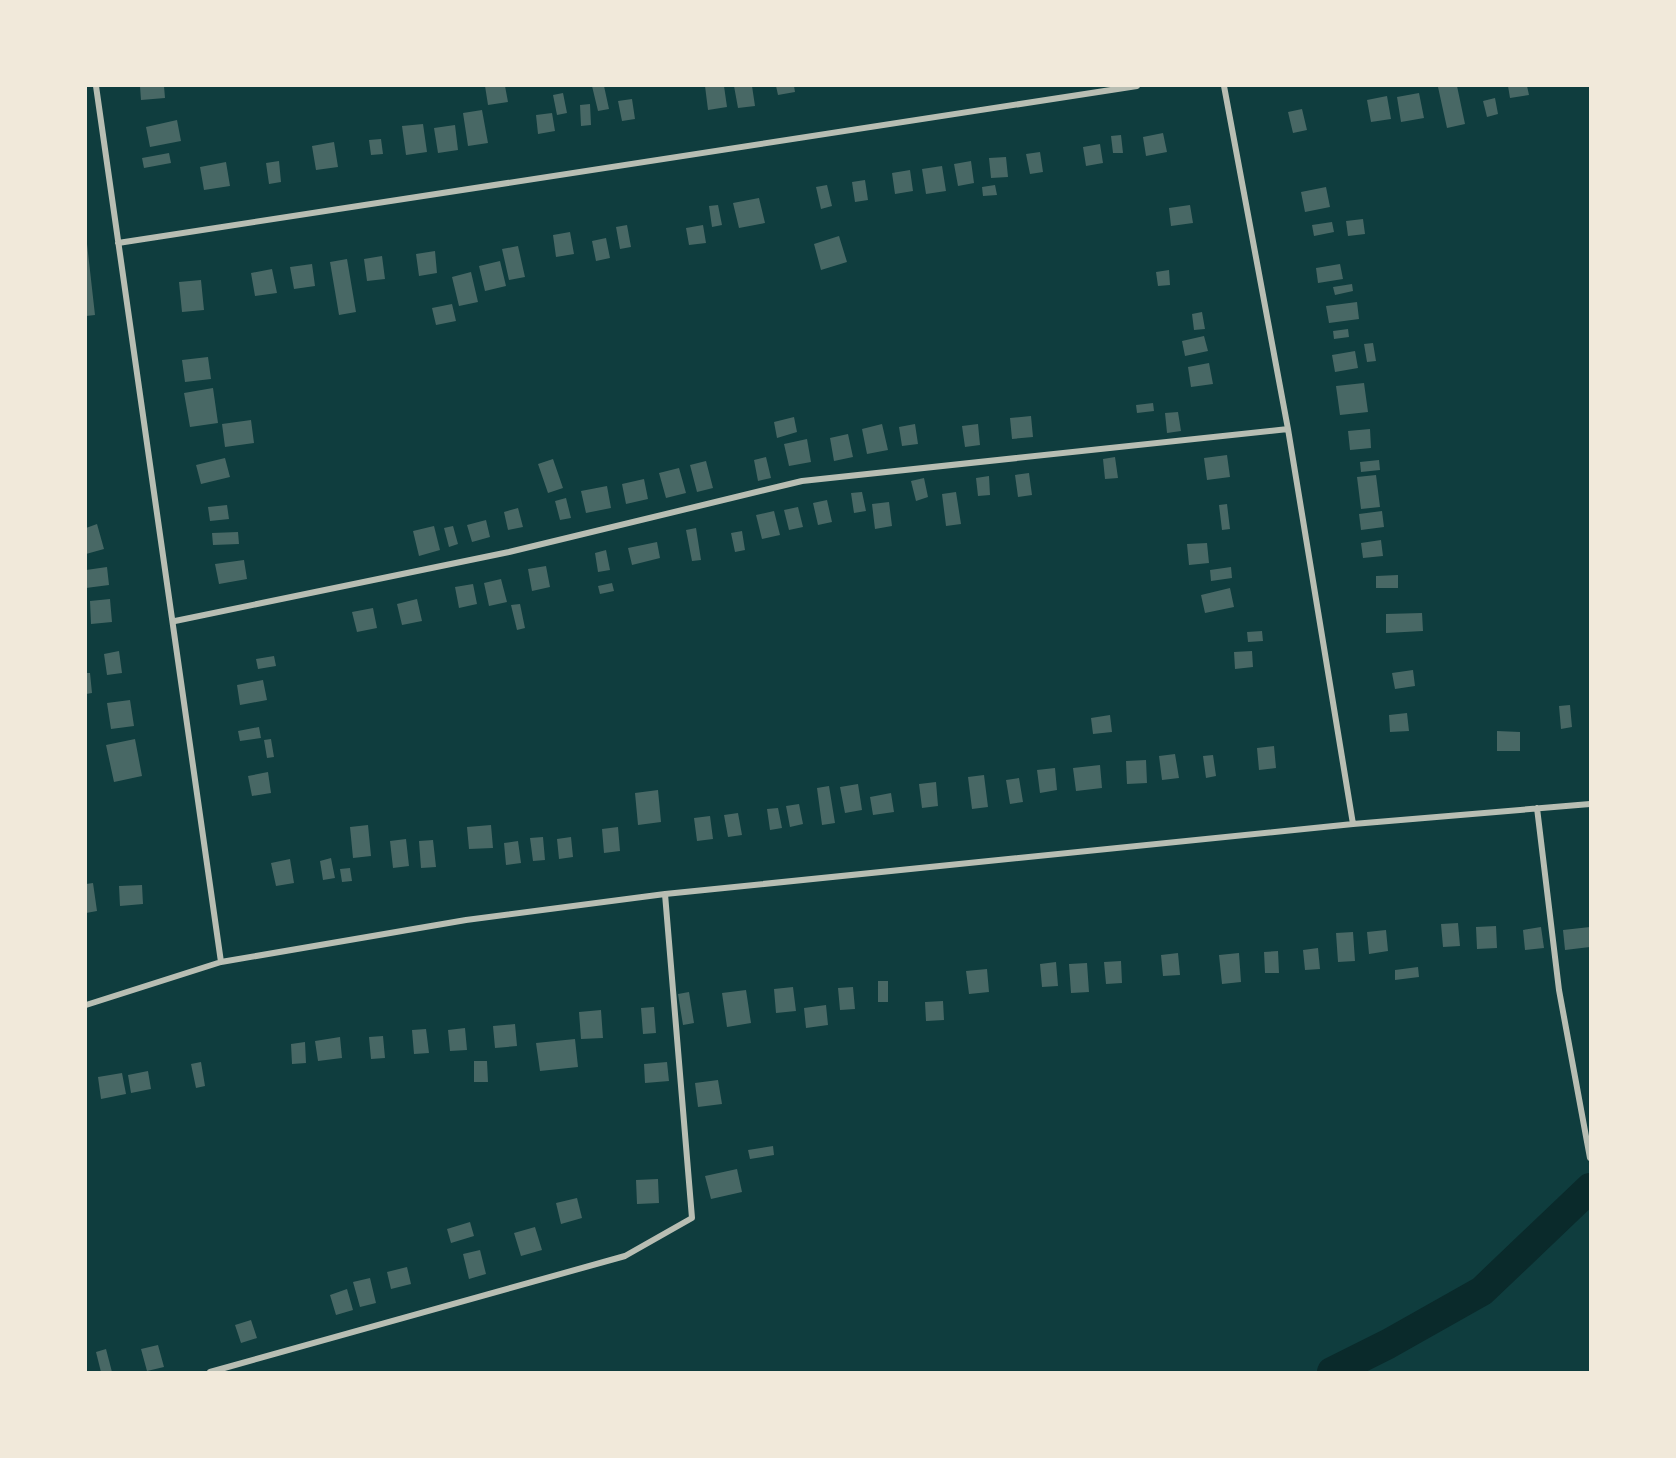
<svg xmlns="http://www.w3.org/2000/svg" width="1676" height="1458" font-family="Spectral,serif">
<rect width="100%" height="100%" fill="#0f3d3e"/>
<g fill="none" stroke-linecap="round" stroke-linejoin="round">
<path stroke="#0a2a2b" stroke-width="30" d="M1332 1372 1388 1344 1482 1291 1590 1188"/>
</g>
<path fill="#486865" d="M140 86H164L165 98 141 100Z
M485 86H505L508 102 488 105Z
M592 86H604L609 109 598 111Z
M705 86H724L727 107 708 110Z
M734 86H752L755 106 738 108Z
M776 86H794L795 92 778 95Z
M1457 86 1465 124 1447 128 1438 87Z
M1508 86H1527L1529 95 1510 98Z
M563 93 567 113 557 115 553 95Z
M1419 93 1424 118 1401 122 1397 97Z
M1387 96 1391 119 1371 122 1367 100Z
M1495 98 1498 114 1487 117 1483 101Z
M632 99 635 119 622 121 618 101Z
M590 104 591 125 581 126 580 105Z
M1302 109 1307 130 1293 133 1288 112Z
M482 110 488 143 468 146 463 113Z
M552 113 555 131 538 134 536 115Z
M177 120 181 141 150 147 146 127Z
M423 124 427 152 406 155 402 126Z
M455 125 458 150 438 153 434 128Z
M1163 133 1167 152 1146 156 1143 137Z
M1121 135 1123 153H1113L1111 136Z
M381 139 383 154 371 155 369 140Z
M334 142 338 167 316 170 312 146Z
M1100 144 1103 163 1086 166 1083 147Z
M1040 152 1043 172 1030 174 1026 154Z
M169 153 171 163 144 168 142 158Z
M1006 157 1008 177 991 178 989 158Z
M279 161 281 182 269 184 266 163Z
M971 161 974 183 958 186 954 164Z
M226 162 230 186 204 190 200 167Z
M942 166 946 191 926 194 922 169Z
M910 170 913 191 895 194 892 173Z
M865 180 868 200 855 202 852 182Z
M827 185 832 206 821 209 816 187Z
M995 185 997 195 983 196 982 187Z
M1326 187 1330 207 1305 212 1301 192Z
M759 198 765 223 739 228 733 203Z
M718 205 722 225 712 227 709 206Z
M1190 205 1193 223 1171 226 1169 208Z
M1363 219 1365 234 1348 236 1346 221Z
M1332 222 1334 232 1314 236 1312 225Z
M627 225 631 247 620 249 616 227Z
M703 225 706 243 689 245 686 228Z
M570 232 574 254 556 257 553 235Z
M86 235 95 315 86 316Z
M839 236 847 262 821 270 814 244Z
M606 238 610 258 596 261 592 241Z
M518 246 525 277 509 280 502 249Z
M435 251 437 273 419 276 416 254Z
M382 256 385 279 367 281 364 259Z
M347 259 356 312 339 315 330 262Z
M500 261 506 286 485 291 479 266Z
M312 264 315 286 294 289 290 267Z
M1340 264 1343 279 1318 283 1316 268Z
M272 269 277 293 255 296 251 273Z
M1169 270 1170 285 1158 286 1156 272Z
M471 272 478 302 459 306 452 277Z
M201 280 204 310 182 312 179 282Z
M1352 284 1353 291 1335 295 1333 287Z
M1357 302 1359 319 1329 323 1326 306Z
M452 304 456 321 436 325 432 308Z
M1202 312 1205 329 1194 330 1192 314Z
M1348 329 1349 337 1334 339 1333 331Z
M1204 336 1208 351 1185 356 1182 341Z
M1373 343 1376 361 1367 362 1364 344Z
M1355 351 1358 368 1335 372 1332 355Z
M208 357 211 379 185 382 182 360Z
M1209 363 1213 384 1191 387 1188 367Z
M1364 383 1368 412 1340 415 1336 386Z
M213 388 218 423 190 427 184 393Z
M1153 403 1154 411 1137 413 1136 405Z
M1178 412 1181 431 1167 433 1165 413Z
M1031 416 1033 437 1012 439 1010 418Z
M794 417 797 432 777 438 774 422Z
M251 420 254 443 225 447 222 424Z
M882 424 888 450 867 454 862 429Z
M915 424 918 444 902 446 899 427Z
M978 424 980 445 965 447 962 426Z
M1370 429 1371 448 1350 450 1348 431Z
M848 434 853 457 834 461 830 438Z
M807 439 811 462 789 466 784 444Z
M1227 455 1230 477 1207 480 1204 458Z
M766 457 771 478 758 481 754 460Z
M1115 457 1118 478 1105 479 1103 459Z
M225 458 230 477 201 484 196 465Z
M553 459 563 488 548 493 538 464Z
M1379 460 1380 470 1361 472 1360 462Z
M706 461 713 488 697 492 690 465Z
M679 468 686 493 666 498 659 473Z
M1029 473 1032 495 1018 497 1015 475Z
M1376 475 1380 507 1361 509 1357 477Z
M989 476 990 495 978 496 976 478Z
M924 478 928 497 916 501 911 481Z
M644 479 648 499 626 504 622 484Z
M607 486 611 508 586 513 581 491Z
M862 492 866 511 854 513 851 493Z
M956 492 961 524 946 526 942 494Z
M566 498 571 518 560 520 555 501Z
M827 500 832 522 818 525 813 503Z
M889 502 892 526 875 529 872 504Z
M1227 504 1230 529 1222 530 1219 505Z
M227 505 229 519 210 521 208 507Z
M798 507 803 527 789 530 784 510Z
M518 508 523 527 508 530 504 512Z
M774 511 780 535 762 539 756 515Z
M1382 511 1384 527 1361 530 1359 514Z
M486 520 490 537 472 542 467 525Z
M97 524 104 549 86 554V528Z
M434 526 440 550 419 556 413 531Z
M453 526 458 544 449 547 444 528Z
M696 528 701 560 692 561 686 530Z
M742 531 745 550 735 552 731 533Z
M238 532 239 544 213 545 212 533Z
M1381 540 1383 556 1363 558 1361 543Z
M657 542 660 558 632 565 628 548Z
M1207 543 1209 563 1189 565 1187 544Z
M606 550 610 570 598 572 595 553Z
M244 560 247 579 219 584 215 564Z
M546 566 550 587 532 591 528 569Z
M107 567 109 585 86 588V570Z
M1231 567 1232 578 1211 581 1210 570Z
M1398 575V588H1376V576Z
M501 579 507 602 489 606 484 583Z
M612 583 614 591 600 594 598 586Z
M473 584 477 604 459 608 455 587Z
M1230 588 1234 607 1205 613 1201 595Z
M110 599 112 622 91 624 90 601Z
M417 599 422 621 402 625 397 604Z
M520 604 525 628 517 630 511 605Z
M373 608 377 628 357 632 352 612Z
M1422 613 1423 631 1386 633V614Z
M1262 631 1263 641 1248 642 1247 632Z
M119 651 122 673 107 675 104 654Z
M1252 651 1253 667 1235 669 1234 652Z
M274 656 276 666 258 669 256 659Z
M1413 670 1415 686 1395 689 1392 673Z
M86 673H90L92 693 86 694Z
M263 680 267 700 240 705 237 685Z
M130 700 134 726 111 729 107 703Z
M1570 705 1572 727 1561 729 1559 706Z
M1407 713 1409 731 1390 732 1389 715Z
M1110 715 1112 732 1093 734 1091 718Z
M259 727 261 738 240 741 238 731Z
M1497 731 1520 732V751H1497Z
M135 739 142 776 114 782 106 745Z
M271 739 274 757 267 758 264 740Z
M1274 746 1276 768 1259 770 1257 748Z
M1175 754 1179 778 1162 780 1159 756Z
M1213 755 1216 776 1206 778 1203 756Z
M1146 760 1147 783 1127 784 1126 761Z
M1100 765 1102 788 1076 791 1073 768Z
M1055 768 1057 790 1040 793 1037 770Z
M268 772 271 793 252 796 248 776Z
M984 775 988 807 972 809 968 777Z
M1019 778 1023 802 1010 804 1006 780Z
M936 782 938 806 922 808 919 784Z
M858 784 862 810 845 813 840 787Z
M829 786 835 823 822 825 817 788Z
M658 790 661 822 638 825 635 793Z
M891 793 894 812 873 815 870 797Z
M799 804 803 824 790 827 786 806Z
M778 808 782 828 770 830 767 809Z
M738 813 742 835 728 837 724 815Z
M710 816 713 839 697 841 694 818Z
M368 825 371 856 353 858 350 827Z
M491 825 493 848 469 849 467 827Z
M618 827 620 851 604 853 602 829Z
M543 837 545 860 533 861 530 838Z
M571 837 573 857 559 859 557 839Z
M406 839 409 866 393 868 390 841Z
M433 840 436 867 421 868 419 841Z
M518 841 521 863 506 865 504 843Z
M331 858 335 878 323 880 320 861Z
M290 859 294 883 276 886 271 863Z
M350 868 352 881 342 882 340 869Z
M93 883 97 911 86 913V884Z
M142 885 143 904 120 906 119 886Z
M1458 923 1460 946 1443 947 1441 924Z
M1496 926 1497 948 1477 949 1476 927Z
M1541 927 1544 948 1525 950 1523 930Z
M1590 927V947L1565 950 1563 930Z
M1386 930 1388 951 1369 954 1367 932Z
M1353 932 1355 961 1338 962 1336 933Z
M1318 948 1320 969 1305 970 1303 950Z
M1278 951 1279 973H1265L1264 952Z
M1178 953 1180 975 1163 976 1161 955Z
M1239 953 1241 982 1222 984 1219 955Z
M1121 961 1122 983 1106 984 1104 962Z
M1056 962 1058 986 1042 987 1040 964Z
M1087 963 1089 992 1071 993 1069 964Z
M1418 967 1419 977 1395 980V970Z
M987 969 989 992 969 994 966 971Z
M878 981H888V1002H878Z
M793 987 796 1011 776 1013 774 989Z
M853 987 855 1009 840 1010 838 988Z
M746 990 751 1023 727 1027 722 993Z
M689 992 694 1023 683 1025 678 994Z
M943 1001 944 1020 926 1021 925 1002Z
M826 1005 828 1025 806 1028 804 1008Z
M654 1007 656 1033 643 1034 641 1008Z
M601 1010 603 1038 581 1039 579 1012Z
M515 1024 517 1046 495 1048 493 1026Z
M465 1028 467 1050 450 1051 448 1030Z
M426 1029 429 1053 414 1054 412 1030Z
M383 1036 385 1058 371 1059 369 1037Z
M340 1037 342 1058 318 1061 315 1041Z
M575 1039 578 1067 540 1071 536 1043Z
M305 1042 306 1063 292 1064 291 1044Z
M474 1061H487L488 1082H474Z
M201 1062 205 1086 196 1088 191 1064Z
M667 1062 669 1081 645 1083 644 1064Z
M148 1071 151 1089 131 1093 128 1075Z
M122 1073 126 1094 101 1099 98 1077Z
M718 1080 722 1104 698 1107 695 1083Z
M773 1146 774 1155 750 1159 748 1150Z
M737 1169 742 1192 711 1199 705 1176Z
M658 1179 659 1203 637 1204 636 1180Z
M577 1198 582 1218 561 1224 556 1203Z
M470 1222 474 1236 451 1243 447 1229Z
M535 1227 542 1250 521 1256 514 1233Z
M480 1250 486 1274 469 1279 463 1254Z
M407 1267 411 1284 391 1289 387 1272Z
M370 1278 376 1303 360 1307 353 1282Z
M347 1289 353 1310 336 1315 330 1295Z
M251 1320 257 1338 241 1343 235 1325Z
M158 1345 164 1367 147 1371 141 1349Z
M106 1349 112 1372H101L96 1352Z"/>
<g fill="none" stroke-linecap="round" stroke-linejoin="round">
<path stroke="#b8beb3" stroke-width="6" d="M96 86 221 962
M1224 86 1288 429 1353 824
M118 243 1137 86
M175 621 509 552 802 481 1288 429
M1537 808 1559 990 1590 1158
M86 1005 221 962 466 920 665 894 1353 824 1590 804
M210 1372 625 1256 692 1218 665 894"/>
</g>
<rect width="1676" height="1458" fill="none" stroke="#f1e9da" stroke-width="174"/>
</svg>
